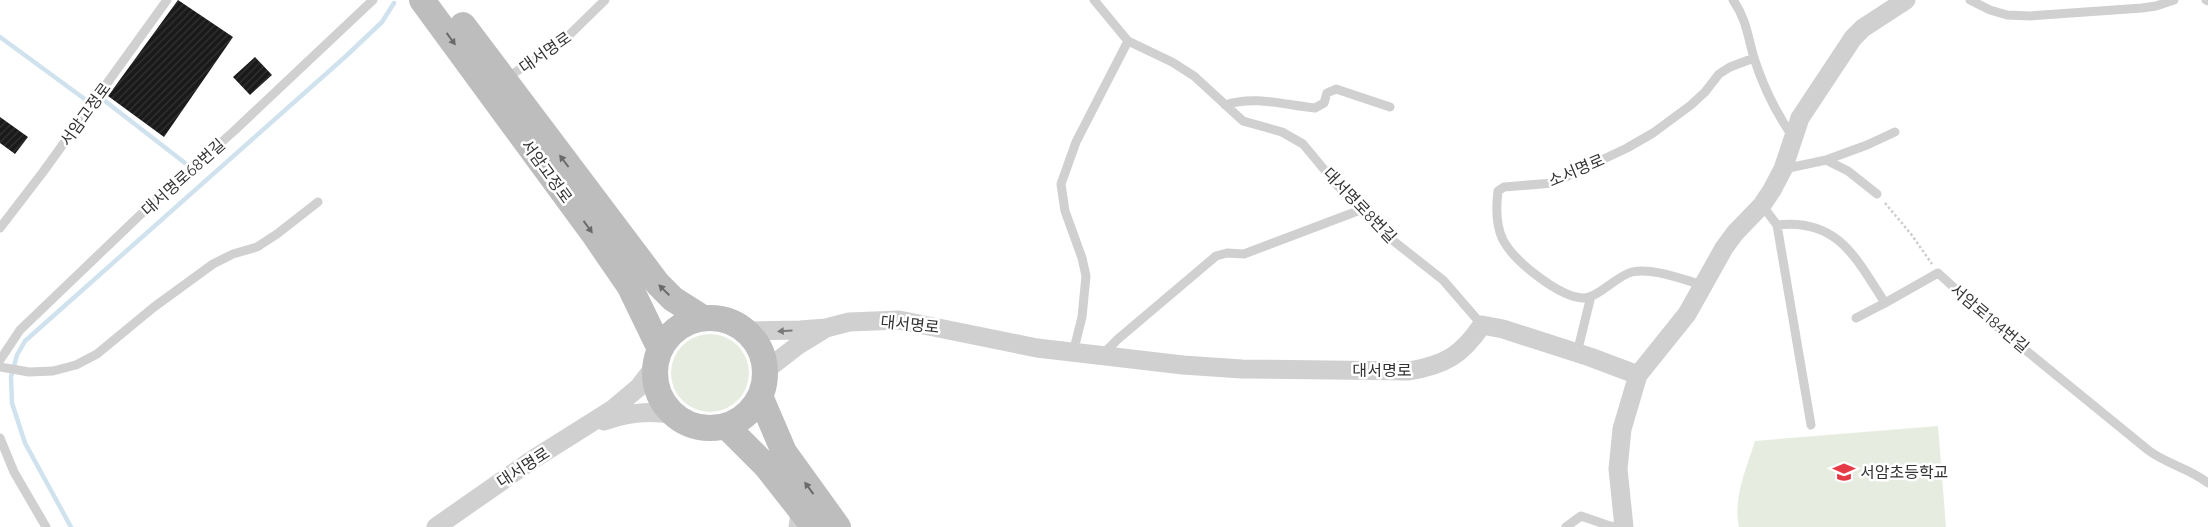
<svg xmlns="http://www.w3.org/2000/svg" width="2208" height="527" font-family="Quicksand,'Noto Sans KR',sans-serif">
<defs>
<pattern id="building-hatch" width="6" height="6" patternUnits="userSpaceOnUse" patternTransform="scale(1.25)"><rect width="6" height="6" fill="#1a1a1a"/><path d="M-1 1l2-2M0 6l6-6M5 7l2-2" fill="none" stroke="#333"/></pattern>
</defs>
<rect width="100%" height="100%" fill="#fff"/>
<path fill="#e6ecdf" d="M671 373a39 39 0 1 1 78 0a39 39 0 1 1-78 0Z
M1938 426 1946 527H1739C1733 497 1746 470 1755 441Z"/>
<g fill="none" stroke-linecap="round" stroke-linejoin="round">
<path stroke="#cfe2ee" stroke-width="4.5" d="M0 37 86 100
M105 101 185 163
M71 527 25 443 12 403 11 377 17 355 25 341 345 57 382 22 394 3"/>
</g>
<path fill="url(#building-hatch)" d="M178 0 233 37 164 137 108 96Z
M255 57 272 75 250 95 233 77Z
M0 117 28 137 15 154 0 143Z"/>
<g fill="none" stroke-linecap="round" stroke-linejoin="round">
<path stroke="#cdcdcd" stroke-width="2.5" stroke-dasharray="2.5 2.5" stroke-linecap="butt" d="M1885 203 1911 234 1932 264"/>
<path stroke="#d0d0d0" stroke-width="9" d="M1094 0 1128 41 1172 62 1194 76 1243 121 1282 132 1303 144 1337 185 1391 239 1443 280 1482 325
M1733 0C1746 18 1748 37 1754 58 1763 86 1776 113 1793 137
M1970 0 1990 10 2007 15 2030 16 2142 8 2156 6 2174 0
M2206 0 2208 1
M506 78 560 44 605 0
M1225 105C1254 95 1285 105 1315 108L1324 103 1327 93 1336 89 1390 107
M1826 160 1867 145 1895 132
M1784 169 1826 160 1848 171 1877 194
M1762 205 1777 225 1811 425
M1777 225C1838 218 1856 258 1885 303L1856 318
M0 228 43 172 167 0
M1703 285C1684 280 1652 267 1632 272 1616 276 1597 299 1582 298 1558 296 1514 261 1503 240 1496 226 1496 207 1498 191L1504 187 1553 183 1627 148 1653 133 1691 105 1705 92 1719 74 1730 67 1754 58
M1885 303 1938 273 1996 326 2148 450C2166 464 2189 468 2208 483
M1073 353 1082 317 1086 276 1082 258 1065 211 1061 184 1076 142 1128 41
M1577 353 1591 296
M1102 355 1118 339 1216 256 1227 253 1244 254 1363 209
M0 360 20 330 139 216 234 131 373 0
M0 367 29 372 53 371 76 365 97 354 154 307 213 264 233 254 257 247 277 234 318 202
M0 438 14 472 46 527
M793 527 795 512
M1566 527 1581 516 1610 526 1624 527"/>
<path stroke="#d0d0d0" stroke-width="19" d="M745 331 800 330 826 328 849 322 899 320 1037 348 1183 365 1242 369 1409 371C1445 365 1462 355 1482 325L1503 329 1590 357 1638 375
M766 370 797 346 823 330
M604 421C628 413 648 410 674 415
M436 527 532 460 613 409 639 387 655 366
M1624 527 1618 469 1622 429 1638 375 1687 314 1724 248 1735 233 1762 205 1772 190 1783 169 1800 118 1853 38 1863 28 1906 0"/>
<path stroke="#bdbdbd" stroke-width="26" d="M422 0 593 233 630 287 660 349
M463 25 658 284 673 299 703 318
M655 373a55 55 0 1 1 110 0a55 55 0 1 1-110 0Z
M760 396 784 452 838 527
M726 426 766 466 814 527"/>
</g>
<defs><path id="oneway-solid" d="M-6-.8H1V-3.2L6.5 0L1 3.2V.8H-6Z" transform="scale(1.25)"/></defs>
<g fill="#6a6a6a">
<use href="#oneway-solid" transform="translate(451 39) rotate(54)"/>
<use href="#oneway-solid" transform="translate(564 161) rotate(-127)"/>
<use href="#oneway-solid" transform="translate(588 227) rotate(54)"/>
<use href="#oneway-solid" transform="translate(664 290) rotate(-135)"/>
<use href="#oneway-solid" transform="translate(809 488) rotate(-126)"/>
</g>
<use fill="#7a7a7a" href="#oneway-solid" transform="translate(785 331) rotate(177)"/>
<defs>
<g id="school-bare" transform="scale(1.725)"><path d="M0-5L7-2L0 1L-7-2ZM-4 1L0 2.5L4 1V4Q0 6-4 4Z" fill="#e63946" stroke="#fff" stroke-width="2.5" paint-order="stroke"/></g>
</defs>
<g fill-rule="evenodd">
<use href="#school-bare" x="1844" y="472"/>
</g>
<g text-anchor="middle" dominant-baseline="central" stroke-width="5" stroke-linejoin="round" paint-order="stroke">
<g font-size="16" fill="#333" stroke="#fff">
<text transform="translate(545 52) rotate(-35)">대서명로</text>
<text transform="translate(85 114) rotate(-54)">서암고정로</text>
<text transform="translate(1576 170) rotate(-23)">소서명로</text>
<text transform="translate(547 171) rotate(54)">서암고정로</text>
<text transform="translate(183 177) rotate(-42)">대서명로68번길</text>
<text transform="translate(1360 205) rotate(46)">대서명로8번길</text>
<text transform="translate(1990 318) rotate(40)">서암로184번길</text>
<text transform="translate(910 324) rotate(6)">대서명로</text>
<text x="1382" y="370">대서명로</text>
<text transform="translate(523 467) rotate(-33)">대서명로</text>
</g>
<g font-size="16" fill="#333" stroke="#fff" text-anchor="start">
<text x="1860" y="472">서암초등학교</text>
</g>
</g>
</svg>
